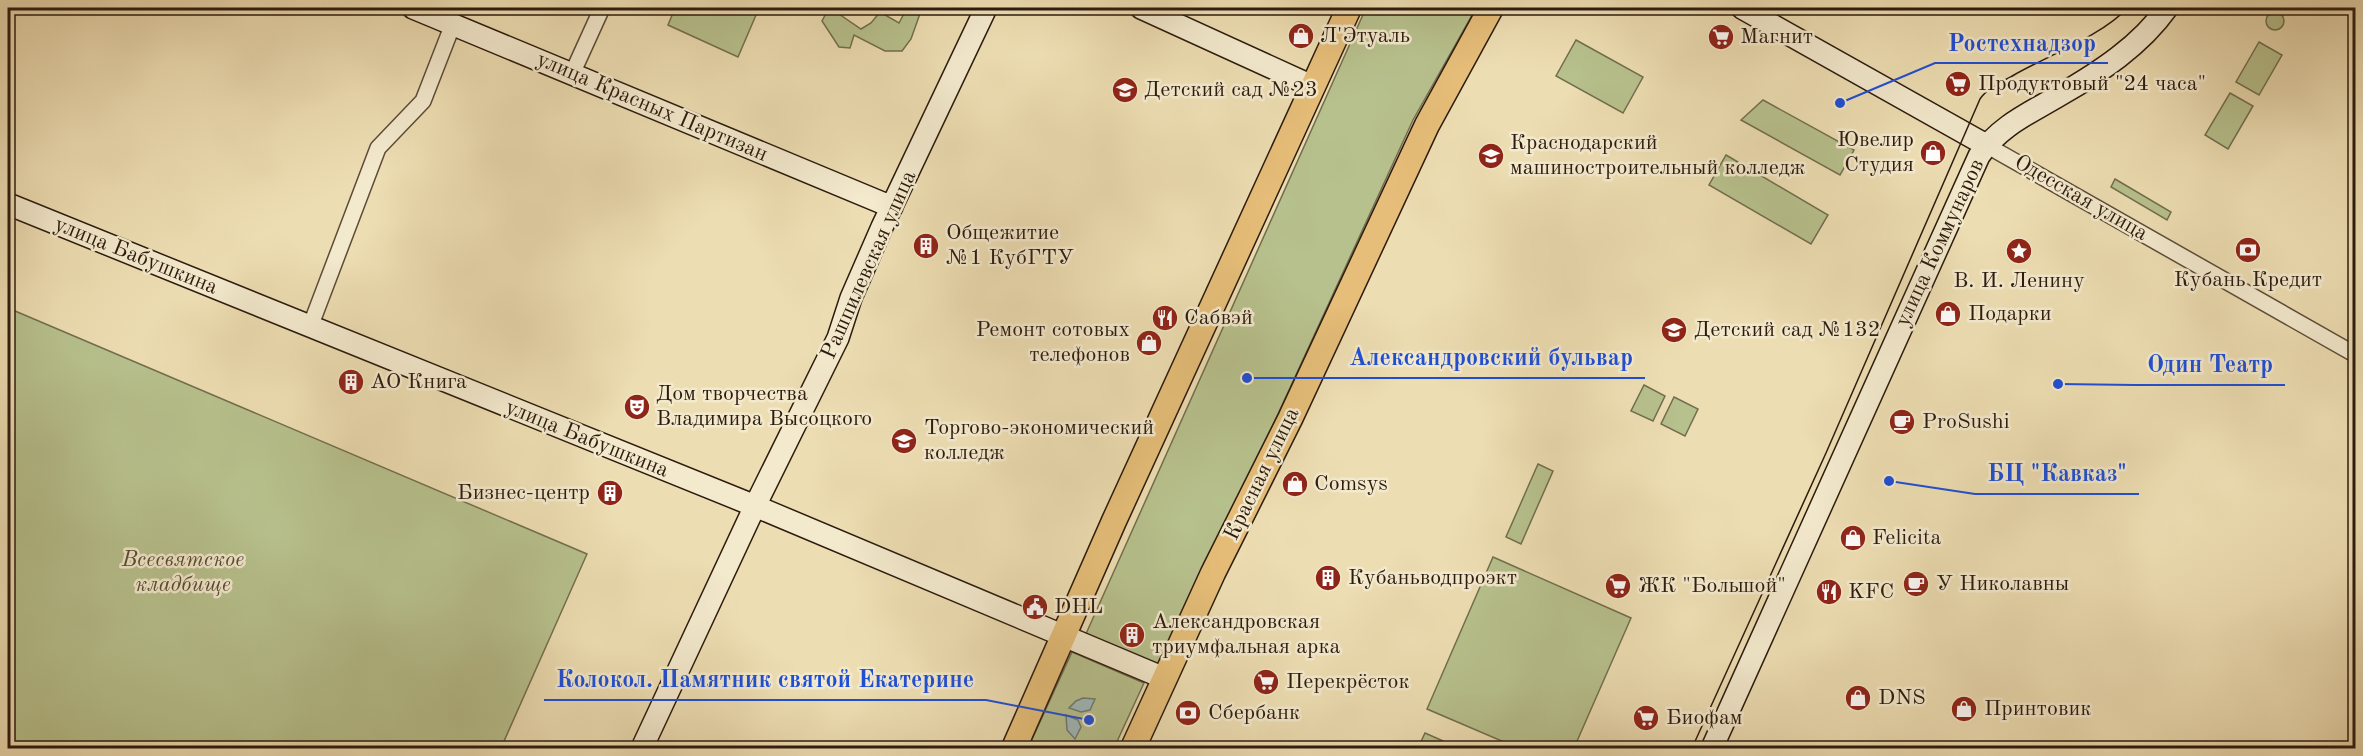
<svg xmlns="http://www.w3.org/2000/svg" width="2363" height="756" font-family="'Old Standard TT',serif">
<rect width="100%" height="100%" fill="#edddb2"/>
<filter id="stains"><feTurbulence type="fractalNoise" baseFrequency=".00333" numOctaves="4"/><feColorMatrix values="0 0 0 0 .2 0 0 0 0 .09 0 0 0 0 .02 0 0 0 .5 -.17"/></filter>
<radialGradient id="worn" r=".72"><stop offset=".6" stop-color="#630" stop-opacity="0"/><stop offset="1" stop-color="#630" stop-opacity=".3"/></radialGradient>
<path fill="#b7c18d" stroke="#726e4e" stroke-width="1.5" d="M675 8H697L710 13 713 8H759L738 57 668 25Z
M829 8H841L839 14 861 29 871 23 880 12 899 23 907 8H922L911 39 902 51H885L854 35 850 48 839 47 822 21Z
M1366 8H1476L1413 120 1161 669 1085 636Z
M2266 21a9 9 0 1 1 18 0a9 9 0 1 1-18 0Z
M1576 40 1643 77 1623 113 1556 76Z
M2259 42 2282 55 2259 95 2236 82Z
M2230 93 2253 106 2228 149 2205 135Z
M1763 100 1854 150 1840 175 1741 120Z
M1726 155 1828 215 1811 244 1709 185Z
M2115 179 2171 212 2167 220 2111 187Z
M8 308 587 554 501 748H8Z
M1644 385 1665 396 1653 421 1631 411Z
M1674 397 1698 409 1685 436 1661 424Z
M1538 464 1553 471 1521 544 1506 537Z
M1493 557 1631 618 1574 748H1518L1427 709Z
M1072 652 1144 683 1114 748H1028Z
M1425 733 1443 741 1440 748H1418Z"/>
<path fill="#9fb8b9" stroke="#717975" stroke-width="1.5" d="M1083 698 1095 699 1090 710 1081 712 1069 708 1076 701Z
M1066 715 1078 720 1081 727 1075 739 1067 730Z"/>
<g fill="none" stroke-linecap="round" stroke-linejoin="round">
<g stroke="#5c4c37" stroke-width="18">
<path id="street" d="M572 74 602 8
M1986 145 2356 355
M310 327 378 148 423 101 453 24"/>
</g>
<g stroke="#2c1b0e" stroke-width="24">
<path id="secondary" d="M413 8 892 207
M1141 8 1312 86
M1742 8 1986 145
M8 204 755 506 1164 678
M642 748 755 506 838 338 851 298 882 227 986 8
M1712 748 1979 156C1999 126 2030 113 2060 95 2100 72 2140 46 2167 8"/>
</g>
<g stroke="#2c1b0e" stroke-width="27">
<path id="primary" d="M1014 748 1114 521 1349 8
M1133 748 1213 573 1290 419 1427 125 1491 8"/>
</g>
<use href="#street" stroke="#f3e9cd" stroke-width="15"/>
<use href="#secondary" stroke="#f3e9cd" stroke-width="21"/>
<use href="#primary" stroke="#e6be79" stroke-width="24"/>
<path stroke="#2c1b0e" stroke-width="1.5" d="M1692 748 1826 453 1980 99C1987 88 2002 82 2014 75 2045 57 2105 34 2127 8"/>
</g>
<defs>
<g id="shop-disc" transform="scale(1.35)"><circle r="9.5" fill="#8f2418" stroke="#f3e9cd"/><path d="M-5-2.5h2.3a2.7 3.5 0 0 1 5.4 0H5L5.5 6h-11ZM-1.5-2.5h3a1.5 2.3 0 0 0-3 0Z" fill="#fff"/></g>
<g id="supermarket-disc" transform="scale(1.35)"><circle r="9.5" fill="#8f2418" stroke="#f3e9cd"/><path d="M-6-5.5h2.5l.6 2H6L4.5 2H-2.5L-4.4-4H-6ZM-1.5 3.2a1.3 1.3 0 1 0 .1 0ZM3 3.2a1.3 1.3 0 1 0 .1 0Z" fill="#fff"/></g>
<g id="school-disc" transform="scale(1.35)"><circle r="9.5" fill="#8f2418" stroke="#f3e9cd"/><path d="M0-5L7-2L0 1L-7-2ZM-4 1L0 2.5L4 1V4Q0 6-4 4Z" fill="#fff"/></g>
<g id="university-disc" transform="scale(1.35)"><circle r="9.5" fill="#8f2418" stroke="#f3e9cd"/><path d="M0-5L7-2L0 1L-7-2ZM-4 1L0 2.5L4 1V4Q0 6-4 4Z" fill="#fff"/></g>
<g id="building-disc" transform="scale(1.35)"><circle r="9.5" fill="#8f2418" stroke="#f3e9cd"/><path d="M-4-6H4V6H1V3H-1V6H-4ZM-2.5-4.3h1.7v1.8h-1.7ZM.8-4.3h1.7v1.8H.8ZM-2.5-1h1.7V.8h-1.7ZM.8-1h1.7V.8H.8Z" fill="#fff"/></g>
<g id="bank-disc" transform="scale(1.35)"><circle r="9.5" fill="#8f2418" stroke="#f3e9cd"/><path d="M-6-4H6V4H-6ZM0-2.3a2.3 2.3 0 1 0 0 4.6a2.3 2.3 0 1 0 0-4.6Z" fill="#fff"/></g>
<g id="sight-disc" transform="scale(1.35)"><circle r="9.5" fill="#8f2418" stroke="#f3e9cd"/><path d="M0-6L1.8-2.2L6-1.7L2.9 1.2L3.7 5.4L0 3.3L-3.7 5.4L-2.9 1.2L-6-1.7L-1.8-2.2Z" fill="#fff"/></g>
<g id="restaurant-disc" transform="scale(1.35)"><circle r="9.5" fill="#8f2418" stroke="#f3e9cd"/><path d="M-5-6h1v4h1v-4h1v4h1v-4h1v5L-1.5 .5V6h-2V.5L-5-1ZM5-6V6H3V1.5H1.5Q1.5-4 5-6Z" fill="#fff"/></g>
<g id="theatre-disc" transform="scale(1.35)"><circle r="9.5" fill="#8f2418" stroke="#f3e9cd"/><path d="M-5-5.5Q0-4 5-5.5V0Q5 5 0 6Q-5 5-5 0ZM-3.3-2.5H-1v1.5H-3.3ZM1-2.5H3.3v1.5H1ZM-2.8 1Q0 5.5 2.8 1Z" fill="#fff"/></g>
<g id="cafe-disc" transform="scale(1.35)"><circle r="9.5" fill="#8f2418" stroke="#f3e9cd"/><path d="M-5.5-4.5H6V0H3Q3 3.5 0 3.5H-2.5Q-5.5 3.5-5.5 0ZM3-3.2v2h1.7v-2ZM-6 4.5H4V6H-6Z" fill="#fff"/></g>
<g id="civic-disc" transform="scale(1.35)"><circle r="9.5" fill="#8f2418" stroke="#f3e9cd"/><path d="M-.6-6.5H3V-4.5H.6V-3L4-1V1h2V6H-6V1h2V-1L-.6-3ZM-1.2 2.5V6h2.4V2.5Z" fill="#fff"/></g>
</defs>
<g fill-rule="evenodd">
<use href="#shop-disc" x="1301" y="36"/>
<use href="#supermarket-disc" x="1721" y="37"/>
<use href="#supermarket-disc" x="1958" y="84"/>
<use href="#school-disc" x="1125" y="90"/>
<use href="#shop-disc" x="1933" y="153"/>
<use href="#university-disc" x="1491" y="156"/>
<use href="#building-disc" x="926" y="246"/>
<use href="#bank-disc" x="2248" y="250"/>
<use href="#sight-disc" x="2019" y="251"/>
<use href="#shop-disc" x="1948" y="314"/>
<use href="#restaurant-disc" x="1165" y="318"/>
<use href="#school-disc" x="1674" y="330"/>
<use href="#shop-disc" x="1149" y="343"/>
<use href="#building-disc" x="351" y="382"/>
<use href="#theatre-disc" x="637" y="407"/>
<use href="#cafe-disc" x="1902" y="422"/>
<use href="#university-disc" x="904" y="441"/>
<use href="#shop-disc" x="1295" y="484"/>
<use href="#building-disc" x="610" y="493"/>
<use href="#shop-disc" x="1853" y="538"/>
<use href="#building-disc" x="1328" y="578"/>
<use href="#cafe-disc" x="1916" y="584"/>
<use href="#supermarket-disc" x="1618" y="586"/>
<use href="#restaurant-disc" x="1829" y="592"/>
<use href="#civic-disc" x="1035" y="607"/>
<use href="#building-disc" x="1132" y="635"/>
<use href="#supermarket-disc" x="1266" y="682"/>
<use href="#shop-disc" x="1858" y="698"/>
<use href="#shop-disc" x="1964" y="709"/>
<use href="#bank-disc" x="1188" y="713"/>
<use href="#supermarket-disc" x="1646" y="718"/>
</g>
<g text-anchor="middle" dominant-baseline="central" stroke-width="5" stroke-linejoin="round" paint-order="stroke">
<g font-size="22" fill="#2c1b0e" stroke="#f3e9cd" text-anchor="start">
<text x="1320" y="36">Л'Этуаль</text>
<text x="1740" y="37">Магнит</text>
<text x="1978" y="84">Продуктовый "24 часа"</text>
<text x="1144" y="90">Детский сад №23</text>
<text x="1914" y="140" text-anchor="end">Ювелир<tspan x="1914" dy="25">Студия</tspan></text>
<text x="1510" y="143">Краснодарский<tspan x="1510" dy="25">машиностроительный колледж</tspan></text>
<text x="946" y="233">Общежитие<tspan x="946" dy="25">№1 КубГТУ</tspan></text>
<text x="2248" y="280" text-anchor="middle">Кубань Кредит</text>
<text x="2019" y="281" text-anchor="middle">В. И. Ленину</text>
<text x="1968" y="314">Подарки</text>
<text x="1184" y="318">Сабвэй</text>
<text x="1130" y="330" text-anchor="end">Ремонт сотовых<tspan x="1130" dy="25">телефонов</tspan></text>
<text x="1694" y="330">Детский сад №132</text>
<text x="370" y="382">АО Книга</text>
<text x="656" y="394">Дом творчества<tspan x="656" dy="25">Владимира Высоцкого</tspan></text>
<text x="1922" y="422">ProSushi</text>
<text x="924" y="428">Торгово-экономический<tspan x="924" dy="25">колледж</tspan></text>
<text x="1314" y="484">Comsys</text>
<text x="590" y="493" text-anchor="end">Бизнес-центр</text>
<text x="1872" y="538">Felicita</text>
<text x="1348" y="578">Кубаньводпроэкт</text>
<text x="1936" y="584">У Николавны</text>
<text x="1638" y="586">ЖК "Большой"</text>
<text x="1848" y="592">KFC</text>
<text x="1054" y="607">DHL</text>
<text x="1152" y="622">Александровская<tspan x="1152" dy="25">триумфальная арка</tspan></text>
<text x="1286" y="682">Перекрёсток</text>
<text x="1878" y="698">DNS</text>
<text x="1984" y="709">Принтовик</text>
<text x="1208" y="713">Сбербанк</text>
<text x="1666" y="718">Биофам</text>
</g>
<g font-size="22" fill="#2c1b0e" stroke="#f3e9cd">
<text transform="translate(652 107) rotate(23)">улица Красных Партизан</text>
<text transform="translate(2081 198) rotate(30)">Одесская улица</text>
<text transform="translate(1940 243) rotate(-65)">улица Коммунаров</text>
<text transform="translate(136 256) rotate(22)">улица Бабушкина</text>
<text transform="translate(869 265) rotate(-66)">Рашпилевская улица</text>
<text transform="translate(587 439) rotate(22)">улица Бабушкина</text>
<text transform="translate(1262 474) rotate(-64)">Красная улица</text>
</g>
<g font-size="22" font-style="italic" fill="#564d34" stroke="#f3e9cd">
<text x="183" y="560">Всесвятское<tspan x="183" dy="25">кладбище</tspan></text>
</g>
</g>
<path fill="none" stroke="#1d4ed8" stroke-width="2" d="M1840 103L1935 63H2108M1247 378L1337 378H1645M2058 384L2135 385H2285M1889 481L1975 494H2139M1089 720L986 700H544"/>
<g fill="#1d4ed8" stroke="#f3e9cd" stroke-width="2">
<circle cx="1840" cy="103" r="6"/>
<circle cx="1247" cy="378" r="6"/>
<circle cx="2058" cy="384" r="6"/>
<circle cx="1889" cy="481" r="6"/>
<circle cx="1089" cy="720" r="6"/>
</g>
<g font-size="24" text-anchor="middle" font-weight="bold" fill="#1d4ed8" stroke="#f3e9cd" stroke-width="5" stroke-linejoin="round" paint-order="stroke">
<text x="2022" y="51">Ростехнадзор</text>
<text x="1491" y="365">Александровский бульвар</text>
<text x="2210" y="372">Один Театр</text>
<text x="2057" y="481">БЦ "Кавказ"</text>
<text x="765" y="687">Колокол. Памятник святой Екатерине</text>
</g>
<rect width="2363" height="756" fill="none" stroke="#edddb2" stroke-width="30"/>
<rect x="9" y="9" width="2345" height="738" fill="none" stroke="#2c1b0e" stroke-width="3"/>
<rect x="15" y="15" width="2333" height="726" fill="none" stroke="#2c1b0e" stroke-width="1.5"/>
<rect width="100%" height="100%" filter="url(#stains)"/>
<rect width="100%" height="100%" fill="url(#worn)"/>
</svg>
